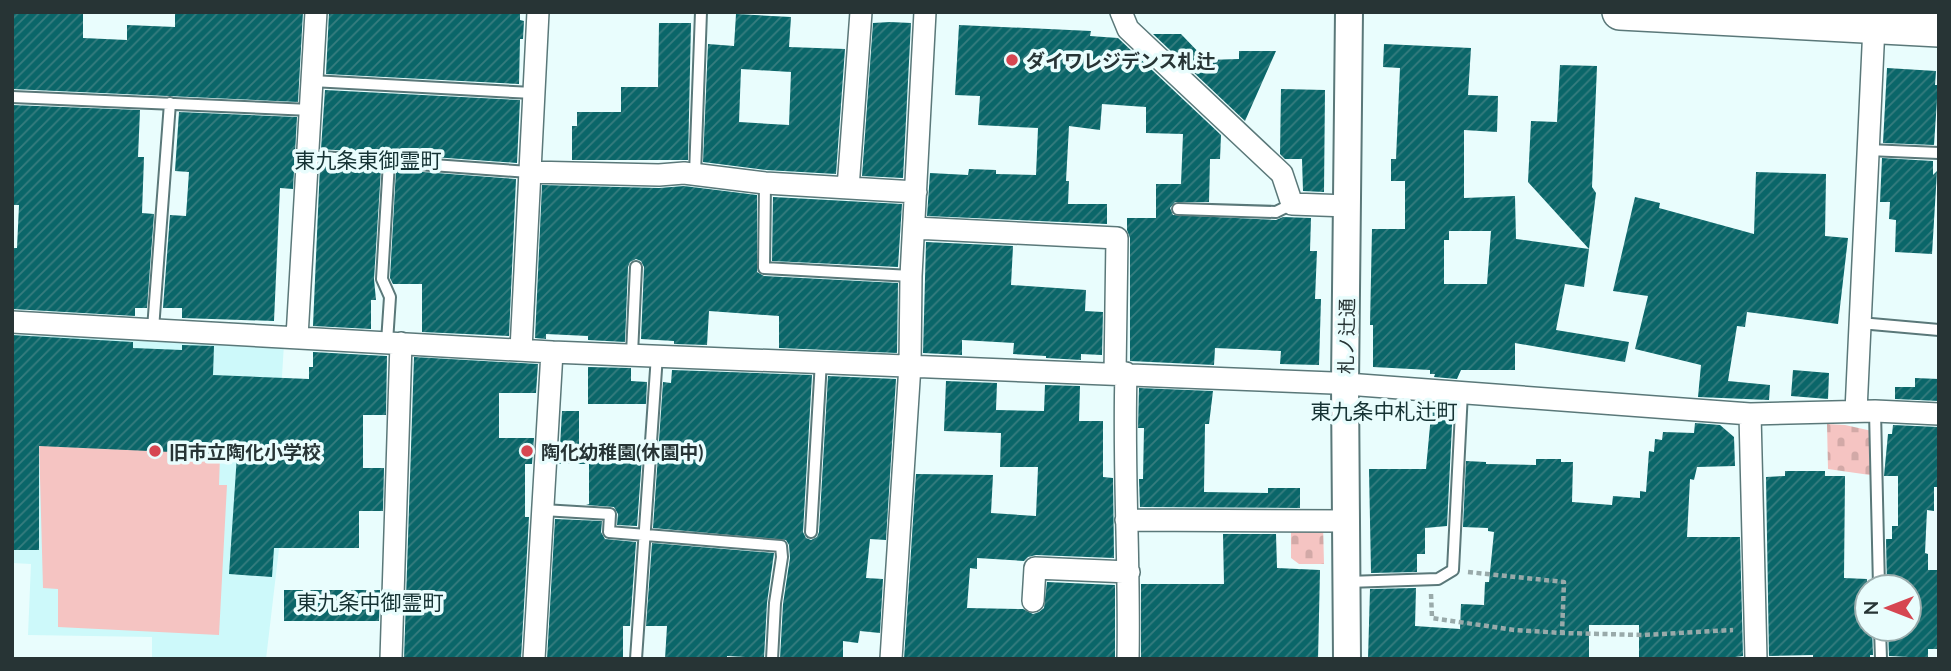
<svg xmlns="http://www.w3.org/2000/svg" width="1951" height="671" font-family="Lato,'Noto Sans JP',sans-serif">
<defs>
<pattern id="cemetery-stones" width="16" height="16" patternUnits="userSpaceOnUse" patternTransform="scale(1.75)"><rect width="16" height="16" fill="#f5c4c2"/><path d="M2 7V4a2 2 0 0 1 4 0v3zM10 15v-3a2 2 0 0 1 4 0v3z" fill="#d2a9a7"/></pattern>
<pattern id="building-hatch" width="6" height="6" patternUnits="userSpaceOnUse" patternTransform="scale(1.75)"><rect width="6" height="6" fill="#0a6669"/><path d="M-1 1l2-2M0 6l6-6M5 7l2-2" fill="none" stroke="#377d7f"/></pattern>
</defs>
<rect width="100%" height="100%" fill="#e9fdfd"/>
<path fill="#cdf9fa" d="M12 335 284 344 281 392 282 523 266 659H152V637L28 635 31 564 12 563Z"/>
<path fill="url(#cemetery-stones)" d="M1827 424 1845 425 1872 431 1870 475 1828 469Z
M1291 523 1323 524 1324 564H1299L1291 558Z"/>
<path fill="#f5c4c2" d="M39 441 220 455 219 485H227L219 635 58 627V589L43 588Z"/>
<path fill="url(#building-hatch)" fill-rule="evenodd" d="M12 12H83V38L127 40V25L175 27V12H303L298 102 12 89Z
M329 12H520V20L524 21 523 39H520L519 84 326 74Z
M736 14 791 17 789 47 845 49 836 174 766 170 703 162 708 44 734 46ZM741 69 791 72 789 125 739 122Z
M890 22 911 23 903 178 862 176 873 23Z
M659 23H691L688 160H572V126H577V112H621V87H658Z
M959 25 1091 31 1090 36 1118 38 1221 135 1220 159H1210L1209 202H1175L1170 208 1173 215 1276 220 1283 217 1311 218 1310 251H1317L1315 299H1321L1319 365 1280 364 1281 351 1215 348 1214 365 1130 361V238L1127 230V218H1156V184H1181L1183 134 1146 133V107L1102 104 1100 130 1069 126 1066 181H1069L1068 204H1107V224L927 216 930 173 968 175 969 169 996 170V174L1036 175 1038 128 978 125 980 96 955 95Z
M1153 34H1181L1206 60 1239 59V51H1276L1245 121Z
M1384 44 1471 48 1468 95 1498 96 1497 132 1464 130V198L1515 196 1516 239 1589 249 1584 287 1565 284 1556 330 1629 342 1625 362 1515 343V370H1461L1457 379 1434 377 1435 374H1430V370L1373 367V325H1370L1372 229H1405V181H1391V159H1396L1400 68 1383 67ZM1449 231H1491L1487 284H1444V240H1449Z
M1560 65 1597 66 1592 187 1596 193 1589 249 1528 182 1531 121 1557 122Z
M1887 68 1936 71 1935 85H1938L1934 145 1883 143Z
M1281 89 1325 90 1324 192 1303 191 1302 159H1285L1280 154Z
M325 90 520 100 517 163 321 149Z
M12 105 140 110 138 157H144L142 213 154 214 147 308H135V316L12 309V263L14 248H17L19 205H12Z
M179 112 297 117 293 189 280 188 274 321 182 318V308H163L170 215 186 216 189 172 175 171Z
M1882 158 1933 161V175L1937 171 1932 254 1895 252 1896 220 1889 219 1890 202H1880Z
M320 165 381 169 374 279 376 300H371V329L313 326Z
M396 170 516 179 509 336 422 332V284H393L390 278Z
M1756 172 1826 174 1825 236 1848 238 1838 324 1747 312 1745 327 1737 326 1728 381 1770 385 1769 400 1698 397 1701 365 1635 349 1648 296 1613 291 1635 197 1660 203 1659 208 1754 234Z
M542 185 659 188 684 186 757 195V272L764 276 898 283 897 353 779 348V316L709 311 707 345 674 344V341L641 339 644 267 641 261 636 259 630 262 628 267 625 342 588 340V336L546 334V339L535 338Z
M773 197 902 204 898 267 772 261Z
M926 242 1013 246 1011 285 1086 290 1085 311 1103 312 1102 355 1081 354V360L1046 358V356L1013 354 1014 343 962 340V355L923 353Z
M12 335 133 342V348L182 350V345L214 346 213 375 309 379V367H313V352L387 356 386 415H363V468H384L383 511H359V548H274L272 577 229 574 237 455 39 446V550H12Z
M414 357 538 364 536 393H499V438H534L532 464H525V517H529L521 659H404Z
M588 367 631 368V381L647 382 646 404H588Z
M672 370 812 375 803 532 806 538 811 540 817 537 819 532 828 376 896 379 886 540 870 539 866 578 883 579 880 633 860 631 858 643 843 641V659H780L783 604 790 558 789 545 786 540 653 528 663 382 671 383Z
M1793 370 1829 373 1828 399 1791 396Z
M1915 378 1939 379V401L1895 399V387H1915Z
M946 381 997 383 996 410 1044 411 1045 385 1080 386 1079 421H1103V477L1113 478 1114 558 1036 555 1028 557 1024 561 977 558V569L970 568 967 608 1023 609 1033 614 1039 612 1044 608 1047 582 1115 585V659H904L916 474 993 475 991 513 1036 516 1038 467H1000L1001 433 944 431Z
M1139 388 1213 391 1209 424H1205L1204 492 1268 493V488H1300V508L1140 507 1139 479H1143L1144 428H1138Z
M1432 404 1453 405 1447 526 1425 528V554H1417V572L1371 573 1369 469H1426Z
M562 411H579V444H643L637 526 617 525 618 514 614 507 586 505 589 504V464H559Z
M1695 423 1720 425 1734 437 1735 466 1697 467 1694 480 1690 479 1687 537H1740L1743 656 1735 657 1734 659H1639V625H1589V659H1368L1370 589 1416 588 1415 626 1460 629 1461 604 1484 605 1485 582H1489L1494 532 1488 531V528L1463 527 1466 461 1486 462V464L1536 465V459H1561V462H1573L1572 502 1612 505 1613 496 1640 498V491L1646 492 1649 451 1654 452 1655 439 1662 440 1663 432 1694 433Z
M1893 425 1939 427 1937 487H1934V511L1927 510 1925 553 1928 554V570H1939V649H1928V658L1889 656 1888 629H1909V587H1887L1886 539H1892V526H1898V476H1884L1888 434H1892Z
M1785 471H1825V476H1845L1844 578 1867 579V629H1872L1873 655H1870V659H1813V655L1769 656 1766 477 1785 476Z
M555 519 602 521 601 532 605 539 636 542 630 626H623V659H547Z
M1223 534H1276L1277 568 1320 570 1318 659H1141V584H1224Z
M652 543 774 553 767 603 764 658 727 656V659H665L667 626H646Z
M284 590H380L379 621H284Z"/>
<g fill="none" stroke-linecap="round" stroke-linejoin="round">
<g stroke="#5a7879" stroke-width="14">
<path id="service" d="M312 81 533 93
M12 97 311 110
M1868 150 1939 153
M308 156 529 172
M695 174 701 12
M765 183 764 268 911 276
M1178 209 1276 212 1292 204
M1860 323 1939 330
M153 329 170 103
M387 342 390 297 382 279 389 162
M632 354 636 267
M1875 411 1879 587
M543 510 610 514 609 532 781 546 782 557 775 603 772 659
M811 532 821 361
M1347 582 1438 579 1453 570 1462 392
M1880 629 1881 659
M636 659 657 355"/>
</g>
<g stroke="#5a7879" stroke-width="24">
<path id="minor" d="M1121 12 1128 29 1282 174 1292 204 1348 206
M529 172 659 175 684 173 765 183 916 192
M848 188 861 12
M914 228 1117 238 1115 374
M12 322 552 352 1333 383 1750 414 1875 411 1939 414
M297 337 316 12
M521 350 538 12
M1126 373C1123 469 1130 563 1128 659
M1856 411 1874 26
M1750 414 1756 659
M1126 520 1347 521
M1033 601 1035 568 1129 572
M391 659 401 343
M534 659 552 352
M891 659 910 365 911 276 925 12"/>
</g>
<g stroke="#5a7879" stroke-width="30">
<path id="tertiary" d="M1347 659 1345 384 1349 12"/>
</g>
<g stroke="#5a7879" stroke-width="38">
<path id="trunk" d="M1620 12 1939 29"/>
</g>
<path stroke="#9aa" stroke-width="4.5" stroke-dasharray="5 3.5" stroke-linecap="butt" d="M1468 572 1564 582 1562 633
M1431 594 1432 618 1514 630 1562 633 1643 635 1733 630"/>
<use href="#service" stroke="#fff" stroke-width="10"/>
<use href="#minor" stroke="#fff" stroke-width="21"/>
<use href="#tertiary" stroke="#fff" stroke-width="26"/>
<use href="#trunk" stroke="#fff" stroke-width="35"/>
</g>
<g fill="#d64651" stroke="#e9fdfd" stroke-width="2.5">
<circle cx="1012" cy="60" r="7"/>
<circle cx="155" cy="451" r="7"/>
<circle cx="527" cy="451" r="7"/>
</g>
<g text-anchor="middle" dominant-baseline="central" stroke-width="7" stroke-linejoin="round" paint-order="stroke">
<g font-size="19" font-weight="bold" fill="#273435" stroke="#e9fdfd" text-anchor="start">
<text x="1026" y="60">ダイワレジデンス札辻</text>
<text x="169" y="451">旧市立陶化小学校</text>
<text x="541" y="451">陶化幼稚園(休園中)</text>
</g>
<g font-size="19" fill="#273435" stroke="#e9fdfd">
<text transform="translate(1346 336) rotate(-89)">札ノ辻通</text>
</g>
<g font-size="21" fill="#163334" stroke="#e9fdfd">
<text x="368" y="159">東九条東御霊町</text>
<text x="1384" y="410">東九条中札辻町</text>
<text x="370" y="601">東九条中御霊町</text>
</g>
</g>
<rect width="1951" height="671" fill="none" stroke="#273435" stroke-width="28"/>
<g transform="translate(1888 608) rotate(270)"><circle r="33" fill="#e9fdfd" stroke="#9badad" stroke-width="2"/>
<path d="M0-5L12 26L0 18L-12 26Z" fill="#d64651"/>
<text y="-10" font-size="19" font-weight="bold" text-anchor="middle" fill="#273435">N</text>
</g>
</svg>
